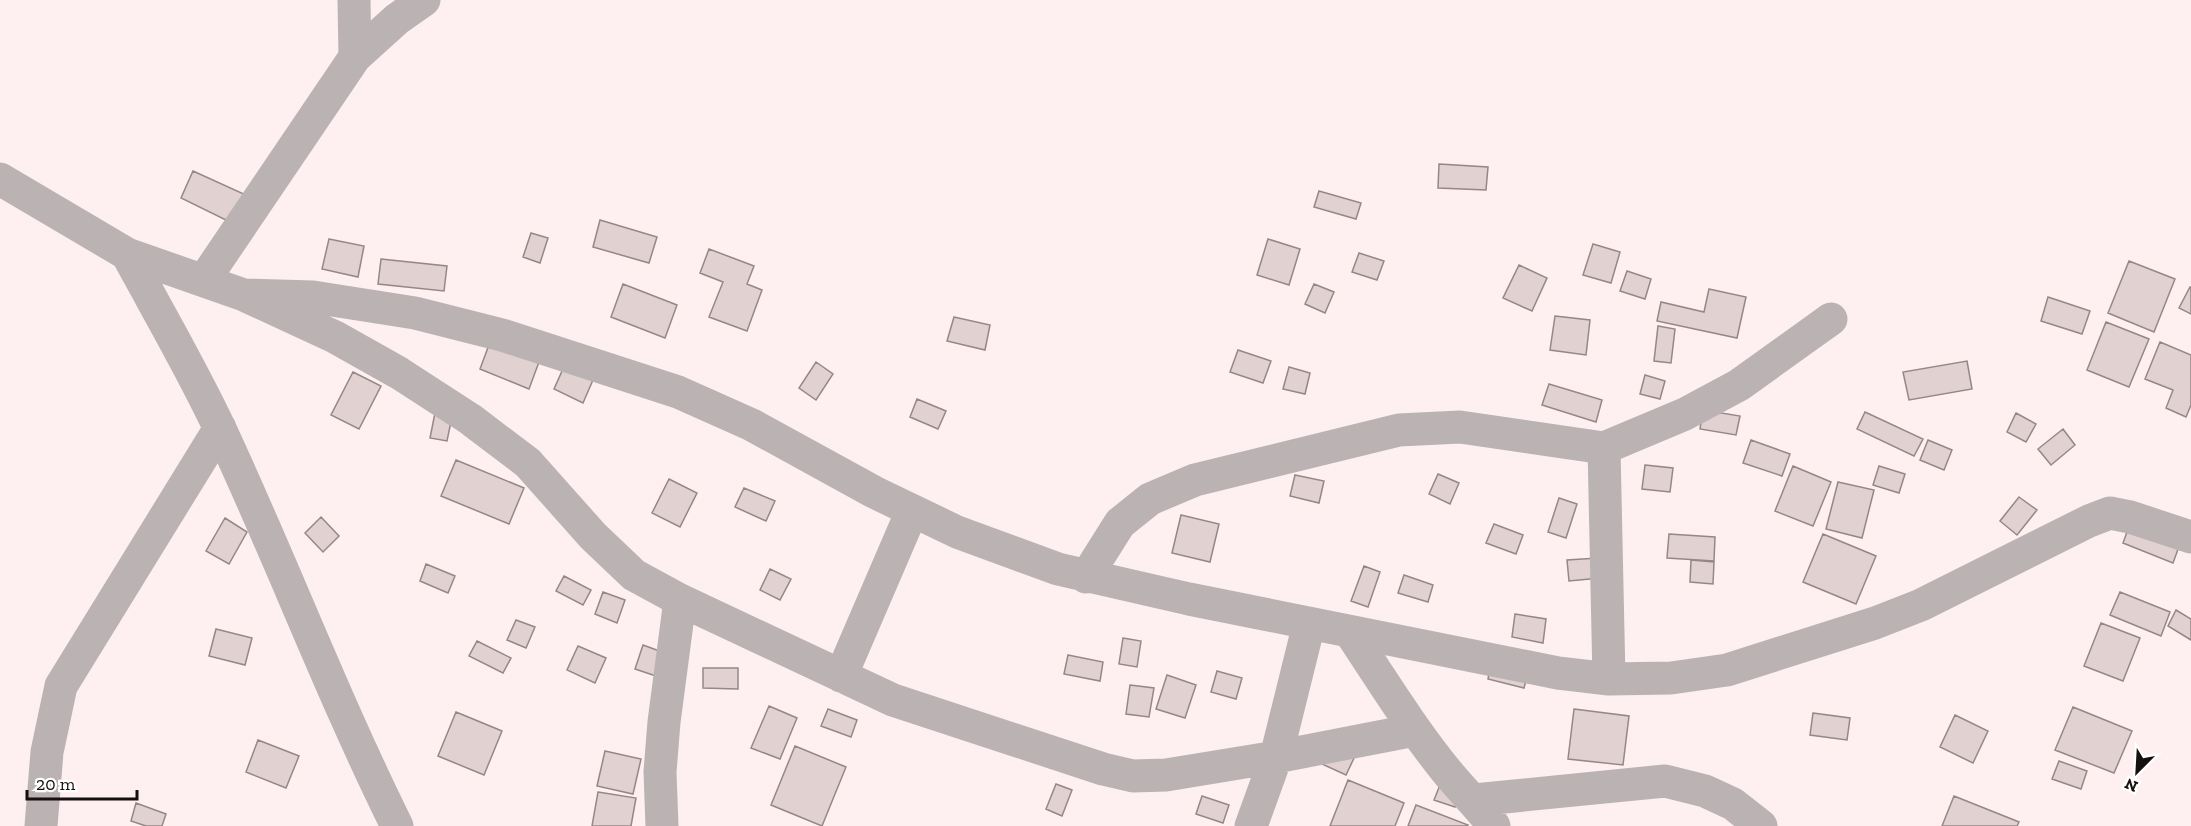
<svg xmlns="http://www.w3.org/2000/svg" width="2191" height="826" font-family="'Zilla Slab',serif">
<rect width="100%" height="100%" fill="#fef0f0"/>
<path fill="#e2d1d1" stroke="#968787" stroke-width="1.5" d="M1439 164 1488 167 1486 190 1438 188Z
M193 171 246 195 232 223 181 198Z
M1319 191 1361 203 1356 219 1314 207Z
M600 220 657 237 649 263 593 247Z
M531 233 548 238 540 263 523 257Z
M329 239 364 246 358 277 322 269Z
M1268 239 1300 249 1289 285 1257 275Z
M1593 244 1620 252 1611 283 1583 275Z
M709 249 754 266 747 284 762 290 747 331 709 317 723 282 700 273Z
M1359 253 1384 261 1377 280 1352 272Z
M381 259 447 266 444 291 378 284Z
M2129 261 2175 279 2154 332 2108 313Z
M1519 265 1547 278 1532 311 1503 298Z
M1627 271 1651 279 1645 299 1620 291Z
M623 284 677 305 665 338 611 317Z
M1314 284 1334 292 1325 313 1305 304Z
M2190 287H2191V314L2179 308Z
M1709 289 1746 297 1737 338 1657 321 1661 302 1704 312Z
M2048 297 2090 311 2082 334 2041 321Z
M1555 316 1590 320 1586 355 1550 350Z
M954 317 990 325 985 350 947 341Z
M2106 322 2149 339 2129 387 2087 370Z
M1658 326 1675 329 1671 363 1654 361Z
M490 342 539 362 529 389 480 369Z
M2160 342 2191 355V405L2186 417 2166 408 2173 390 2145 379Z
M1238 350 1271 361 1263 383 1230 372Z
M567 360 596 373 583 403 554 389Z
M1967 361 1972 389 1909 400 1903 372Z
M816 362 833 374 816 400 799 388Z
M1289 367 1310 373 1305 394 1283 389Z
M353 372 381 386 359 429 331 415Z
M1645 375 1665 381 1660 399 1640 394Z
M1549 384 1602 400 1596 422 1542 405Z
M917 399 946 411 938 429 910 417Z
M436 408 453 412 447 441 430 438Z
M1703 410 1740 416 1736 435 1700 429Z
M1865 412 1923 439 1914 456 1857 429Z
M2016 413 2036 424 2026 442 2007 432Z
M2063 429 2075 445 2051 465 2038 449Z
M1751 440 1790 454 1782 476 1743 463Z
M1928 440 1952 450 1944 470 1920 460Z
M456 460 524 488 509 524 441 496Z
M1645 465 1673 468 1670 492 1642 489Z
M1793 466 1831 482 1813 526 1775 511Z
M1879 466 1905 474 1899 493 1873 485Z
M1438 474 1459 483 1450 504 1429 494Z
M1295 475 1324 481 1319 503 1290 496Z
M669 479 697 493 680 527 652 513Z
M1838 482 1874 490 1862 538 1826 529Z
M744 488 775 501 766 521 735 507Z
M2019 497 2037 510 2017 535 2000 521Z
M1559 498 1577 504 1566 538 1548 532Z
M1181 515 1219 524 1210 562 1172 553Z
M321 517 339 536 323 552 305 533Z
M225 518 247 532 229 564 206 551Z
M2131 521 2181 541 2173 563 2123 543Z
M1494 524 1523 535 1516 554 1486 543Z
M1669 534 1715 537 1714 561 1667 558Z
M1823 534 1876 556 1856 604 1803 582Z
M1598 558 1600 578 1569 581 1567 560Z
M1691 560 1714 562 1713 584 1690 582Z
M426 564 455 576 448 593 420 581Z
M1364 566 1380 572 1368 607 1351 601Z
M770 569 791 579 780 600 760 590Z
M1404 575 1433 585 1428 602 1398 593Z
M564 576 591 590 583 605 556 591Z
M603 592 625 600 617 623 595 614Z
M2120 592 2170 612 2161 636 2110 615Z
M2176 610 2191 619V640L2168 626Z
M1515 614 1546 619 1543 643 1512 637Z
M516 620 535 627 526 648 507 640Z
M2101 623 2140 638 2123 681 2084 666Z
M216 629 252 638 245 665 209 656Z
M1123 638 1141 641 1137 667 1119 664Z
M477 641 511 658 503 673 469 656Z
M643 645 673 656 665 679 635 669Z
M578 646 606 658 595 683 567 670Z
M1068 655 1103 662 1100 681 1064 674Z
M1492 659 1529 668 1524 688 1488 679Z
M703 668H738V689L703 688Z
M1217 671 1242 678 1236 699 1211 692Z
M1167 675 1196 685 1185 718 1156 709Z
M1130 685 1154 688 1149 717 1126 714Z
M769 706 797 718 780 759 751 748Z
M2073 707 2132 731 2114 773 2055 750Z
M828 709 857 720 851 737 821 726Z
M1574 709 1629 716 1623 765 1568 759Z
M456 712 502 731 484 775 438 756Z
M1813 713 1850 718 1847 740 1810 735Z
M1955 715 1988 731 1973 763 1940 747Z
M258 740 299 756 286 788 246 772Z
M795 746 846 767 822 826 771 805Z
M605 751 641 759 633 794 597 786Z
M1355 756 1346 775 1309 758Z
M2059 761 2087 771 2081 789 2052 779Z
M1444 775 1464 783 1455 807 1434 800Z
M1348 780 1404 803 1395 826H1330Z
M1056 784 1072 790 1062 816 1046 809Z
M598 792 636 798 631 826H592Z
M1202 796 1229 805 1223 823 1196 814Z
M1954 796 2019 822 2017 826H1942Z
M136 803 166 814 162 826H146L131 821Z
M1416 805 1468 825 1467 826H1408Z"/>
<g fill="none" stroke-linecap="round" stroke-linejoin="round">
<path stroke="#bbb3b3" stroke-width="33" d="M354 0 355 57
M0 179 127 254 244 295 335 337 399 373 470 419 528 463 593 536 634 575 680 600 893 700 1103 769 1133 776 1166 775 1276 757 1415 730
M127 254C159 313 193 371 221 431 282 562 333 697 397 826
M204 280 355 57 397 19 424 0
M244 295 313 297 415 313 502 335 678 392 752 425 874 492 957 532 1058 569 1189 599 1558 673 1609 679 1671 678 1727 670 1875 623 1921 605 2089 521 2110 513 2130 517 2191 537
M1604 448 1609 679
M1086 577 1120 523 1150 499 1195 480 1399 430 1460 427 1604 448 1685 414 1739 385 1831 319
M1350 632C1382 680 1412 729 1448 773 1463 791 1480 808 1494 826
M841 676 912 511
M1474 800 1665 781 1705 791 1733 804 1761 826
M41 826 47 752 61 686 220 428
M662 826 660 772 664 722 680 600
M1251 826 1276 757 1309 624"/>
</g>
<g transform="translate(2137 772) rotate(204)" stroke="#ffffff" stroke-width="4.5" paint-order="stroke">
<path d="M0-4.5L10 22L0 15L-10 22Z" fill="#150f0f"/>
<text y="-9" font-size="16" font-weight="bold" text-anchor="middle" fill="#150f0f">N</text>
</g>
<path d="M27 790v9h110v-9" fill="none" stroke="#150f0f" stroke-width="3"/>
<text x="36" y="790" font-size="18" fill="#150f0f" stroke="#ffffff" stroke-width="4.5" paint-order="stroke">20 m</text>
</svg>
